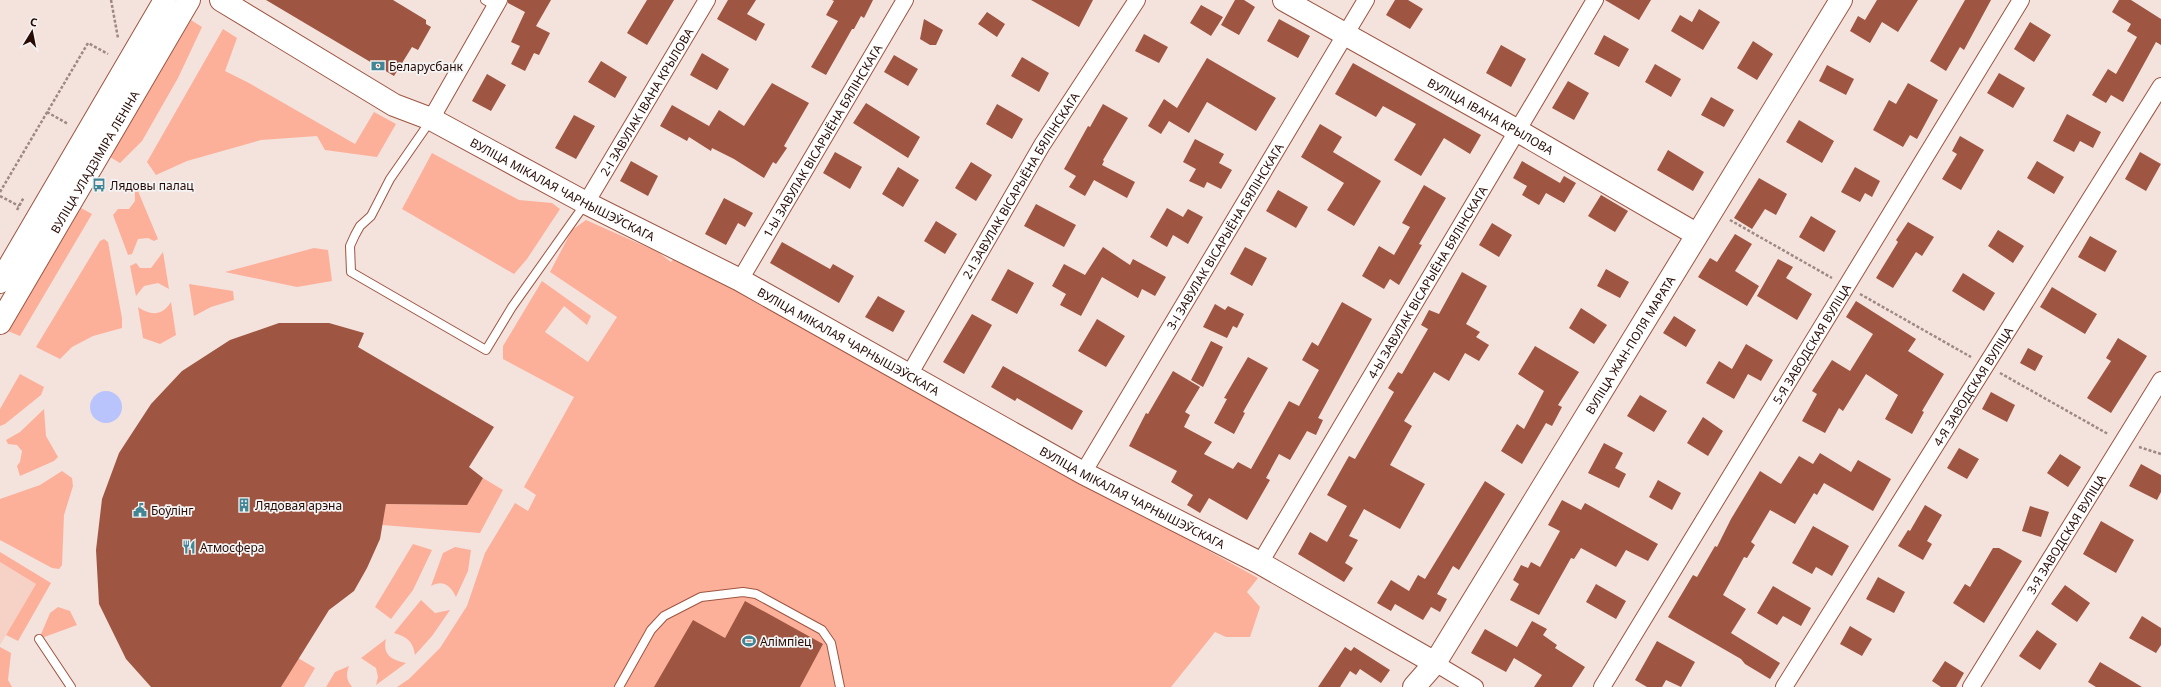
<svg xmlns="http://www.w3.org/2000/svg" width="2161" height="687" font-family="'Noto Sans',sans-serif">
<rect width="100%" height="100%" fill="#f4e2dd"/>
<path fill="#f6d1c6" d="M0 562 36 584 0 645Z"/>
<path fill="#fcb09a" d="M191 20 202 27 178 78 142 141 120 163 110 157Z
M223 29 237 38 225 71 249 83 355 144 374 112 396 124 377 157 325 150 317 136 261 140 187 161 156 175 147 162Z
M432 153 519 200 552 203 560 209 527 259 514 274 402 209Z
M135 184 158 239 154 241 148 238 138 239 132 254 128 255 113 215 118 209H129L135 201V191L129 187Z
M81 208 92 214 20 336 8 331Z
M586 220 658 252 671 262 675 257 1258 578 1247 592 1260 607 1250 637H1226L1215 632 1171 687H397L409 679 440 648 467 606 485 553 515 503 528 511 536 495 524 487 574 397 503 359V346L542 281 591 316 587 325 564 306 545 332 588 362 617 317 550 272 572 230Z
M104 239 108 242 122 318V328L93 336 72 347 60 359 36 347 100 241Z
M314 248 328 250 332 281 297 287 225 272Z
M163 252 169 289 158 283 144 286 136 296 130 266 136 263 140 268H151Z
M189 284 233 291 234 300 211 307 194 316Z
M171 302 176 335 160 344 143 338 138 307C151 316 162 316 171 302Z
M20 374 44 387 41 395 5 424 0 426V409Z
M44 409 46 436 58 457 54 461 20 476 17 466 20 462 22 451 17 445 8 444 6 440 20 432Z
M62 471 72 478 73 486 64 515 62 565 59 569 52 568 0 540V499L40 485Z
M483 478 503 490 480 533 382 525 386 504 466 505Z
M413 544 432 550 413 590 391 619 375 607Z
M455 547 471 550 468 571 456 597C451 586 443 579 431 586L443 553Z
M0 552 51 583 18 641 6 635 36 584 0 562Z
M421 600 435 613 450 610 432 636 415 655C413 641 407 637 394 633Z
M58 607 70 611 77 625 39 639 50 613Z
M386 639C382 655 392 660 406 663L376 685 378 677 376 668 361 658Z
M0 647 11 653 8 680 12 687H0Z
M298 658 315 668 304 687H281Z
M349 666C346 674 346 680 352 687H326L335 672Z"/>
<path fill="#b9c4fd" d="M90 407a16 16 0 1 1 32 0a16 16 0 1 1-32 0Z"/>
<path fill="#9e5642" d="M266 0H393L426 20V24L431 27 418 50 412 47 394 76Z
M508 0H551L536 26 550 33 539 55 534 53 525 71 511 64 520 46 511 42 525 12 508 3Z
M647 0H674L647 45 627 33Z
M728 0H756L747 14 765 24 756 41 717 19Z
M832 0H873L864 18 861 16 854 29H852L826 75 811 67 838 21 826 15 834 1Z
M1031 0H1093L1079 27Z
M1235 0H1244L1255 7 1239 35 1221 25Z
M1395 0H1408L1423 9 1410 29 1386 15Z
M1605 0H1651L1639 20Z
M1877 0H1918L1898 32 1882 22 1870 43 1850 31 1858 16 1865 20Z
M1965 0H1991L1964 50 1960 47 1946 71 1930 61Z
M2119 0H2131L2161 19V45L2156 42 2123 102 2111 95 2106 103 2092 95 2108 69 2116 74 2137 37 2127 31 2131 24 2112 12Z
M1201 5 1223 17 1211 36 1190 23Z
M1699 9 1720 22 1703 50 1671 31 1680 15 1692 22Z
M987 12 1005 24 997 37 978 24Z
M924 19 943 30 936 45H930L920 39Z
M1279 19 1310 36 1298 58 1267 41Z
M2030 22 2051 35 2034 62 2014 49Z
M1144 34 1168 47 1159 63 1135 51Z
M1604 35 1629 49 1619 67 1594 54Z
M1753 41 1773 54 1757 80 1737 68Z
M1501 45 1526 59 1511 87 1486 73Z
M702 53 729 69 717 90 690 75Z
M894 55 918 69 908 86 884 72Z
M1022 57 1049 73 1039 92 1011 76Z
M1207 58 1276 98 1256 131 1207 102 1189 133 1169 121 1161 134 1148 126 1164 99 1177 108Z
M601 61 627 77 615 98 588 82Z
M1353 63 1481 135 1470 154 1444 138 1421 176 1394 160 1416 124 1383 106 1376 117 1335 94Z
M1655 64 1681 79 1671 97 1645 82Z
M1827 65 1854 79 1846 95 1819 81Z
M1999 73 2025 88 2013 108 1987 93Z
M487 74 506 85 491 111 472 101Z
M1568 81 1589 93 1574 120 1552 108Z
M772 83 809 103 784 146 787 148 776 164 773 162 764 178 734 159 712 148 711 151 689 137 687 141 660 126 672 105 709 126 719 110 744 126Z
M1908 83 1938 100 1917 139 1910 135 1903 147 1873 130 1889 100 1896 104Z
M1711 97 1734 110 1724 127 1701 115Z
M866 103 920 137 908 158 853 123Z
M997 104 1023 119 1012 139 986 124Z
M1103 104 1128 118 1103 160 1104 161 1102 165 1135 182 1127 198 1094 180 1085 196 1069 187 1076 176 1064 169 1088 126 1090 127Z
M2067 114 2101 132 2093 148 2080 141 2074 152 2053 141Z
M574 115 595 126 576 159 555 148Z
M1799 120 1834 141 1822 163 1786 142Z
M1320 124 1342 137 1333 152 1381 181 1354 226 1327 210 1344 183 1301 157Z
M1960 136 1984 150 1961 190 1942 179 1957 154 1952 151Z
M1195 139 1224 154 1219 163 1232 170 1221 189 1207 182 1204 188 1189 181 1196 169 1183 162Z
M1668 150 1704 172 1693 191 1657 170Z
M835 152 862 167 850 189 823 173Z
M2140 152 2161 164 2146 191 2125 179Z
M631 161 658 176 648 196 620 181Z
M1522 161 1560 183 1564 176 1576 183 1564 203 1546 193 1539 205 1522 195 1527 186 1513 178Z
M2037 161 2064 177 2054 194 2027 178Z
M971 162 992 175 976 201 955 188Z
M898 167 919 180 903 207 882 194Z
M1855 167 1880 181 1872 197 1865 193 1860 202 1841 192Z
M1759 178 1787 194 1776 215 1765 209 1752 229 1734 218Z
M1424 185 1446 198 1419 244 1422 245 1399 285 1390 279 1384 289 1362 276 1379 246 1394 255 1410 227 1402 223Z
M1278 190 1308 207 1296 228 1266 211Z
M1601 195 1628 211 1615 232 1588 216Z
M724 198 753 213 745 227 738 223 726 245 705 234Z
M1036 204 1076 225 1064 247 1024 226Z
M1167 208 1183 217 1188 209 1203 217 1188 244 1173 235 1167 247 1150 237Z
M1811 216 1836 231 1824 252 1799 237Z
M936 221 957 234 945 254 924 241Z
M1908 222 1934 237 1922 256 1916 252 1893 288 1876 278 1898 242 1896 240Z
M1492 223 1512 235 1499 257 1479 245Z
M1998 230 2024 246 2013 263 1988 246Z
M1735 234 1752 244 1735 271 1759 286 1747 306 1698 277 1710 258 1717 262Z
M2090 236 2117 251 2105 272 2078 257Z
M782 242 830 269 833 264 854 276 839 303 770 263Z
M1103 247 1130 265 1133 259 1166 277 1155 296 1142 289 1138 298 1102 277 1081 316 1060 305 1066 294 1052 286 1064 264 1085 275Z
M1245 247 1267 258 1252 286 1230 274Z
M1778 259 1793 267 1786 278 1812 294 1797 320 1757 296Z
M1008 269 1034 283 1017 314 991 300Z
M1606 269 1629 282 1620 298 1597 286Z
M1462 272 1487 286 1466 324 1480 332 1476 337 1489 345 1479 361 1465 353 1449 381 1434 372 1404 421 1412 426 1390 465 1425 484 1400 529 1364 509 1349 536 1358 540 1345 563 1353 568 1344 582 1298 554 1310 532 1327 542 1347 506 1327 495 1349 456 1355 459 1394 392 1388 388 1398 372 1402 374 1428 329 1421 325 1429 310 1439 314Z
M1963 273 1995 293 1984 311 1952 291Z
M2052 287 2097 314 2085 334 2040 307Z
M878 296 905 311 893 332 865 317Z
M1856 301 1916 339 1908 351 1944 374 1922 411 1924 412 1912 434 1885 419 1898 395 1866 374 1843 411 1839 408 1825 433 1802 421 1817 394 1812 391 1832 360 1850 371 1873 334 1846 317Z
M1342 302 1372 319 1318 418 1323 420 1316 435 1307 431 1290 460 1279 454 1266 478 1270 480 1247 520 1209 498 1200 513 1187 505 1193 495 1171 482 1177 471 1129 446 1146 413 1148 414 1173 371 1200 387 1185 412 1190 415 1184 427 1212 442 1204 454 1233 469 1238 462 1251 469 1289 401 1299 406 1319 370 1302 360 1312 342 1318 346Z
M1215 304 1225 310 1228 306 1244 314 1237 328 1233 326 1227 338 1203 327Z
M1581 308 1607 325 1594 344 1569 328Z
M972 314 992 325 964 374 943 362Z
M1674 316 1696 330 1686 347 1663 333Z
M1097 319 1125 336 1106 367 1078 351Z
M279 323H329L364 333 358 347 494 427 469 467 483 478 467 505 386 504 380 539 367 568 354 591 329 610 281 687H151L126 659 99 604 96 550 102 499 119 453 151 404 182 371 230 340Z
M2118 338 2147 356 2111 413 2087 398 2111 361 2106 358Z
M1211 341 1223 347 1203 387 1191 380Z
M1746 344 1773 360 1761 381 1748 374 1734 399 1706 383 1719 361 1732 369Z
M1535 346 1579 372 1558 405 1562 407 1552 426 1546 423 1522 464 1501 451 1517 424 1524 429 1544 391 1518 374Z
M2028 348 2043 356 2035 371 2020 363Z
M1248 357 1268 368 1243 412 1245 413 1234 434 1214 423 1227 399 1224 398Z
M1003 366 1083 411 1072 430 1017 398 1015 401 991 387Z
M1991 392 2015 405 2007 422 1982 409Z
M1640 395 1667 411 1654 432 1627 416Z
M1703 417 1723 431 1708 456 1687 443Z
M1604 443 1623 453 1615 468 1626 474 1619 488 1588 473Z
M1959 448 1979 459 1967 479 1947 468Z
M1820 453 1851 472 1858 460 1891 479 1873 511 1824 483 1817 495 1814 493 1795 524 1770 510 1751 542 1755 545 1747 558 1744 557 1723 595 1746 609 1731 633 1780 663 1770 679 1745 664 1741 659 1668 617 1693 575 1697 577 1715 546 1717 547 1731 519 1760 471 1781 484 1799 456 1813 464Z
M2060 454 2081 467 2068 487 2047 473Z
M2141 464 2161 475V492L2157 500 2129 486Z
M1658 480 1681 493 1672 510 1649 497Z
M1485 481 1505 494 1459 570 1453 566 1437 594 1447 599 1440 612 1431 607 1423 620 1395 604 1391 611 1377 603 1391 580 1409 591 1418 575 1425 579Z
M1562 500 1581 510 1585 503 1658 544 1648 561 1626 550 1616 567 1581 548 1574 559 1571 558 1539 615 1510 600 1519 584 1513 580 1521 565 1528 568 1531 562 1540 567 1560 531 1548 525Z
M1925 505 1942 515 1927 541 1932 544 1923 560 1898 546 1908 530 1910 531Z
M2030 506 2049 512 2041 537 2022 531Z
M2101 521 2134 540 2116 573 2083 554Z
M1813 526 1849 546 1832 576 1816 567 1812 574 1792 563Z
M1993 548H1999L2022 561 1984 623 1953 603 1965 584 1970 587Z
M1878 577 1905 592 1894 613 1866 599Z
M1596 584 1626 601 1616 619 1586 602Z
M2065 585 2090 603 2077 622 2051 604Z
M1773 586 1811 608 1801 626 1783 616 1777 625 1757 613Z
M745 601 823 644 800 687H654L693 620 725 638Z
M2142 616 2161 628V645L2156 653 2129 638Z
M1532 621 1547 629 1543 635 1557 645 1555 648 1585 667 1572 687H1534L1542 675 1514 658 1506 672 1471 653 1485 629 1517 647Z
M1850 626 1872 639 1862 656 1840 644Z
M2037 630 2057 644 2040 670 2019 656Z
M1657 641 1695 662 1681 687 1666 680 1662 687H1647L1635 680Z
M1345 647 1351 651 1354 647 1390 670 1381 683 1360 669 1356 675 1350 671 1340 687H1318Z
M1945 661 1964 673 1956 687H1941L1932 681Z
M2100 662 2142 687H2096L2088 682Z"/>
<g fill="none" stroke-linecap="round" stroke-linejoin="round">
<g stroke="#9d5541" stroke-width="10">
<path id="lane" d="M485 0 495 6
M431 120 390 179 371 216 360 226 355 235 350 246 351 272 486 350 512 307 585 204
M39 639 71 687
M619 687 651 630 664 616 701 597 743 592 756 594 822 630 831 643 840 687"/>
</g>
<g stroke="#9d5541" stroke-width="18">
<g id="street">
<path d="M431 119 499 0"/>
<path id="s1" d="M586 203 707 0"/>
<path id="s2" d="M740 280 905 0"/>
<path id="s3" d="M909 375 1042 145 1137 0"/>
<path id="s4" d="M1083 473 1366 0"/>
<path id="s5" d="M1260 563 1595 0"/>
<path d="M1435 663 1475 687"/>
<path id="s6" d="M1602 687 2021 0"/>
<path id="s7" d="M1784 687 2161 86"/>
<path id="s8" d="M1971 687 2161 380"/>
</g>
</g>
<g stroke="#9d5541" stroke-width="24">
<g id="secondary">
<path id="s9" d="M221 0 394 105 431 119 586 203 740 280 1083 473 1260 563 1435 663"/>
<path id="s10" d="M1284 0 1518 131 1696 234"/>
<path id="s11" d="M1414 687 1435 663 1841 0"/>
</g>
</g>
<g stroke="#9d5541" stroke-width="24">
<g id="primary">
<path d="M0 282 165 0"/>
<path id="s12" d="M0 323 189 0"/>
</g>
</g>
<path stroke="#9f8883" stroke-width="2.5" stroke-dasharray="3 2" stroke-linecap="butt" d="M111 0 118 38
M47 112 68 124
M0 192 88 43 108 54
M0 196 19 206
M17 210 24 197
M1730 220 1832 278
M1860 294 1971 357
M2000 373 2108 434
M2139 447 2161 454"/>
<use href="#lane" stroke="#fff" stroke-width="8"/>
<use href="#street" stroke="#fff" stroke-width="16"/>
<use href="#secondary" stroke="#fff" stroke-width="22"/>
<use href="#primary" stroke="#fff" stroke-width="22"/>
</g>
<defs>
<g id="bank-bare" transform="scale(1.08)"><path d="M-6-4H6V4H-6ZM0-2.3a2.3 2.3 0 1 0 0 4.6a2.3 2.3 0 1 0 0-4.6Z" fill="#428595" stroke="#f4f4f4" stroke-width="2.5" paint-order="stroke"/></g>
<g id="bus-bare" transform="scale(1.08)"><path d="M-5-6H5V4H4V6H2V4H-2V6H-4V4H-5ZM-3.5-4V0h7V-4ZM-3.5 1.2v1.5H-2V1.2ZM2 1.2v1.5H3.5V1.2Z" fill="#428595" stroke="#f4f4f4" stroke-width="2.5" paint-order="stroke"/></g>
<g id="building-bare" transform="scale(1.08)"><path d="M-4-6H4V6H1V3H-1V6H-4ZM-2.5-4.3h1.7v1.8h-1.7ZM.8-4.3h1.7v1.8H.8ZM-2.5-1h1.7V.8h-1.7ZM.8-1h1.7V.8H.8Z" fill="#428595" stroke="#f4f4f4" stroke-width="2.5" paint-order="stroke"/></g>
<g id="civic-bare" transform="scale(1.08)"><path d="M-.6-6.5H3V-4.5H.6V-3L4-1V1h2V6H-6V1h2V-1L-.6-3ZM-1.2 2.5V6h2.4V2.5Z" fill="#428595" stroke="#f4f4f4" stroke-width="2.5" paint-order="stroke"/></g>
<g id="restaurant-bare" transform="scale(1.08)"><path d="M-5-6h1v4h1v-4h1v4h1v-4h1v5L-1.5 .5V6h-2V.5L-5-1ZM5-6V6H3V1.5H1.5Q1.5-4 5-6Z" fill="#428595" stroke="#f4f4f4" stroke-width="2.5" paint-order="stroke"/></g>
<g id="stadium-bare" transform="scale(1.08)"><path d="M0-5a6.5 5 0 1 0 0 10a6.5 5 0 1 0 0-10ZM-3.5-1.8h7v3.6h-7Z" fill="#428595" stroke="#f4f4f4" stroke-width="2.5" paint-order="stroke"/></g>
</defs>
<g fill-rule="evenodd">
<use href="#bank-bare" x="378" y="66"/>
<use href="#bus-bare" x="99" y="185"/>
<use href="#building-bare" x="244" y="505"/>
<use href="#civic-bare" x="140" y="510"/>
<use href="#restaurant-bare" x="189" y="547"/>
<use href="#stadium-bare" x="749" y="641"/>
</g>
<g text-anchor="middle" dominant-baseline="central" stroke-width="3.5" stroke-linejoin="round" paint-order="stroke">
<g font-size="12" fill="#270b04" stroke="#f4f4f4" text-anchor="start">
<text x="389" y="66">Беларусбанк</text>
<text x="110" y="185">Лядовы палац</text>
<text x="255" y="505">Лядовая арэна</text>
<text x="151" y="510">Боўлінг</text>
<text x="200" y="547">Атмосфера</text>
<text x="760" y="641">Алімпіец</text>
</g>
<g font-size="12" fill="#270b04" stroke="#f4f4f4">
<text stroke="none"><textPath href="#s1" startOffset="118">2-І ЗАВУЛАК ІВАНА КРЫЛОВА</textPath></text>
<text stroke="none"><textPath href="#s10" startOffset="237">ВУЛІЦА ІВАНА КРЫЛОВА</textPath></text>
<text stroke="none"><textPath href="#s2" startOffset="162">1-Ы ЗАВУЛАК ВІСАРЫЁНА БЯЛІНСКАГА</textPath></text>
<text stroke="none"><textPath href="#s12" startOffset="187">ВУЛІЦА УЛАДЗІМІРА ЛЕНІНА</textPath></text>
<text stroke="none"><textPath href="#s3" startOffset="220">2-І ЗАВУЛАК ВІСАРЫЁНА БЯЛІНСКАГА</textPath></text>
<text stroke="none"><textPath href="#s9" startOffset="391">ВУЛІЦА МІКАЛАЯ ЧАРНЫШЭЎСКАГА</textPath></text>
<text stroke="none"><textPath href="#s4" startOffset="276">3-І ЗАВУЛАК ВІСАРЫЁНА БЯЛІНСКАГА</textPath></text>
<text stroke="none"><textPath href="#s5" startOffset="327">4-Ы ЗАВУЛАК ВІСАРЫЁНА БЯЛІНСКАГА</textPath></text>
<text stroke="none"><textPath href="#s9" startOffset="715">ВУЛІЦА МІКАЛАЯ ЧАРНЫШЭЎСКАГА</textPath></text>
<text stroke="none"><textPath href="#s6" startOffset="402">5-Я ЗАВОДСКАЯ ВУЛІЦА</textPath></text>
<text stroke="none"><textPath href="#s11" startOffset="405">ВУЛІЦА ЖАН-ПОЛЯ МАРАТА</textPath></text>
<text stroke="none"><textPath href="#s7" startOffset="355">4-Я ЗАВОДСКАЯ ВУЛІЦА</textPath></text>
<text stroke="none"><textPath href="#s9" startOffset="1039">ВУЛІЦА МІКАЛАЯ ЧАРНЫШЭЎСКАГА</textPath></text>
<text stroke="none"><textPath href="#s8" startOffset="180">3-Я ЗАВОДСКАЯ ВУЛІЦА</textPath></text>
</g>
</g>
<g transform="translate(32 32) rotate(10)" stroke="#f4f4f4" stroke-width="3" paint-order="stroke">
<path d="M0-3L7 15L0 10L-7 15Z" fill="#270b04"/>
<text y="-6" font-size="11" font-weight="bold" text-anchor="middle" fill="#270b04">С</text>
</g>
</svg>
